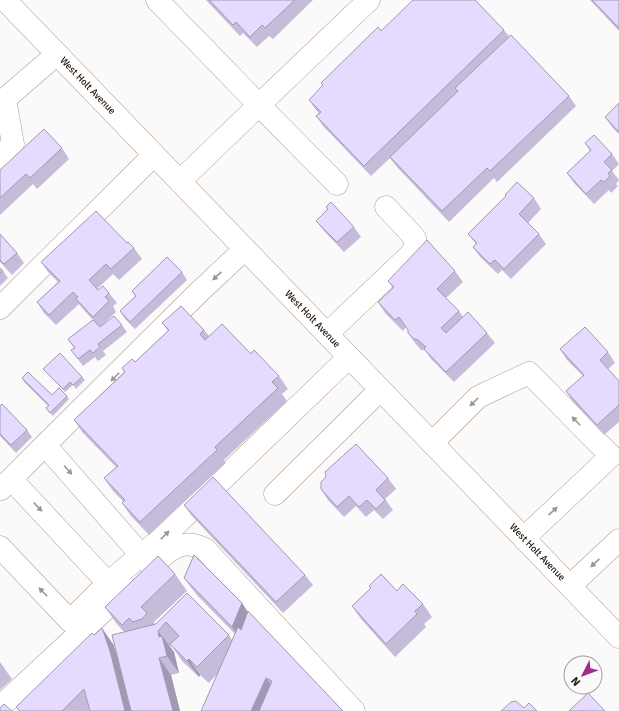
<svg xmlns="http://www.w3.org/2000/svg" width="619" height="711" font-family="Signika,sans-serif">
<rect width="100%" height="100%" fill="#fafafa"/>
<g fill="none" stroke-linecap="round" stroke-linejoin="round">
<g stroke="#b89983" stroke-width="23">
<path id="minor" d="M157 0 259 105 180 181
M5 99 57 54
M0 158 13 144 5 99
M337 184 259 105 369 0
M245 249 198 293 45 445 141 555 160 540 349 357
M0 308 154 155
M327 334 410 255 415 248V238L386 207
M432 443 478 397 529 373 611 456 524 538
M11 479 108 583 141 555
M1 489 45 445
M275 494 380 390
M0 547 70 621 108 583
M151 567C168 551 181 537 205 549L354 711
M570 586 619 540
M0 707 127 589"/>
</g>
<g stroke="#b89983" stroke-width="23">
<g id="major">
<path id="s1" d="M5 0 619 637"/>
</g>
</g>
<use href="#minor" stroke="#fff" stroke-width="22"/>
<use href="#major" stroke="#fff" stroke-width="22"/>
</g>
<path fill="#c6bcda" d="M206 0H313L273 39 269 36 257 47 243 33 240 36Z
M590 0H619V31Z
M504 30 509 36 569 96 576 106 497 182 494 178 449 222 397 167 390 158 371 176 324 127 316 116 319 113 316 110 309 100 323 86 321 83 381 31Z
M619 103V134L612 127 605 117Z
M585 143 612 154 619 164 612 171 619 180 616 184 618 186 611 193 609 190 594 204 574 183 567 173 590 151Z
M62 148 69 159 37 189 33 184 0 215V170Z
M505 195 534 198 541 209 528 223 539 234 546 244 511 279 502 270 498 274 480 257 473 247 476 244 468 234 506 196Z
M326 207 354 227 361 237 344 252 324 231 316 221 328 210Z
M0 234 17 253 24 263 12 275 0 262Z
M127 243 134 248 142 259 119 280 113 274 97 289 98 290 109 293 117 303 113 306 116 312 100 327 95 322 100 327 122 325 127 332 103 351 106 355 98 361 95 357 83 366 71 350 74 348 68 339 93 320 83 309 79 304 56 325 44 313 37 302 58 282 48 272 41 262Z
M0 268 3 271 8 278 0 286Z
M455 271 463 282 446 298 459 311 463 317 487 333 495 343 454 382 431 359 425 350H421L415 343 408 333V330L406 327 403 331 385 313 378 302 393 288 388 281Z
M182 272 187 280 135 329 125 319 120 311 135 296 132 291Z
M162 323 204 330 209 336 251 354 279 376 288 389 282 394 287 401 224 460 226 463 149 535 131 516 122 503 123 501 113 491 104 478 116 467 83 433 74 420 124 372 122 368 135 362 168 331Z
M560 349 608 352 615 363 608 369 619 381V422L604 435 573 402 566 391 583 376 567 360Z
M43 369 82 377 85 380 76 389 73 385 65 392 46 372Z
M22 378 52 395 67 396 69 399 53 416 46 408 48 406 24 382Z
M0 406 27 430 32 437 16 453 0 436Z
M388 478 396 489 385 499 393 510 383 519 374 510 366 517 356 506 344 517 328 500 321 489Z
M184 505 305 575 313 585 283 613 191 515Z
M175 574 187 591 154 622 155 625 187 593 229 635 232 640 235 634 196 594 184 578 242 603 248 612 343 711 216 675 209 683 200 675 199 677 182 661 171 645 170 646 174 652 179 673 171 675 180 711H19L16 707 94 635 113 644 118 657 124 632 116 623 105 607Z
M369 586 397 591 423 604 432 617 424 624 426 627 395 657 361 619 352 606 371 588Z
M0 662 12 679 0 690Z"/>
<path fill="#a199b2" d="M242 603 253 620 243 643 232 627Z
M102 628 113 644 121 667 133 711H125Z
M158 631 163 638 162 636 174 652 179 673 167 656 159 637Z
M159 658 171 675 180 711H173Z
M189 659 200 675 199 677 187 661Z
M266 678 278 694 270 711H251Z"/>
<path fill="#e6dbfe" stroke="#a199b2" d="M209 0H295L265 28 262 25 250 37 236 22 233 25Z
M413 0H475L504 30 364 166 316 116 321 112 309 100 323 85 321 83 378 27 381 31Z
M592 0H619V28Z
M511 35 569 96 490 171 487 168 442 211 390 157 458 91 455 88Z
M619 103V132L605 117Z
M44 129 62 148 30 178 26 174 0 198V170Z
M594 135 612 154 604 162 612 170 608 173 610 176 604 182 601 180 586 194 567 173 591 150 585 143Z
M517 182 534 198 519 214 539 234 504 269 495 260 490 264 473 247 477 243 468 234 506 196 505 195Z
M331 202 354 227 337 242 316 221 328 209 326 207Z
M96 211 127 243 128 242 134 248 111 269 106 264 89 280 98 290 103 286 109 293 105 297 109 301 93 317 76 299 78 297 73 292 49 315 37 302 60 281 41 262Z
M0 234 17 253 4 264 0 260Z
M427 240 455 271 437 289 459 311 441 328 446 333 468 312 487 333 446 372 424 349 426 347 418 340 414 339 408 333V330L399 317 395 320 378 302 394 287 388 281Z
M167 257 182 272 130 322 120 311 136 296 132 291Z
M0 268 3 271 0 273Z
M181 306 204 330 200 334 205 340 222 324 251 354 254 350 279 376 272 382 278 388 215 447 217 450 140 522 122 503 125 500 104 478 118 466 74 420 125 372 122 368 132 359 135 362 169 330 162 323Z
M114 316 122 325 98 344 100 347 93 353 90 350 78 359 71 350 75 348 68 339 93 320 100 327Z
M585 327 608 352 600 360 619 381V405L597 425 566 391 584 375 560 349Z
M60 353 82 377 73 385 70 382 63 389 43 369Z
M28 372 52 395 59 388 67 396 50 413 46 408 49 405 22 378Z
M2 404 27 430 11 445 0 434V406Z
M356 444 388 478 376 490 385 500 376 509 367 500 359 507 349 496 337 507 321 489V482L326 477 325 472Z
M213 477 305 575 276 602 184 505Z
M194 555 242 603 232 627 184 578Z
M158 556 175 574 141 607 147 613 142 619 133 622 129 618 122 625 105 607Z
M381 574 397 591 403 584 423 604 415 611 417 614 386 644 352 606 371 588 369 586Z
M187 593 229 635 197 667 189 659 187 661 170 644 179 636 166 622 158 631 159 637 162 636 167 656 159 658 173 711H131L112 635 156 624Z
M248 611 343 711H259L272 681 266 678 251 711H201L238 627 241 630Z
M102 628 110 651 125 711H90L84 689 62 711H20L16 707 92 633 94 635Z
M588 693 605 711H569Z
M516 701 524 708 529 703 537 711H501L511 702Z
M4 704 12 711H0V708Z"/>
<defs><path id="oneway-solid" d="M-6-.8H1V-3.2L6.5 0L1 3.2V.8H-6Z"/></defs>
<g fill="#9b9692">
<use href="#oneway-solid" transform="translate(217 276) rotate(137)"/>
<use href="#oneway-solid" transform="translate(115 377) rotate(135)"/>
<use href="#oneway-solid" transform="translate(474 402) rotate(135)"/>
<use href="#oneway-solid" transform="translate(576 421) rotate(-134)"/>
<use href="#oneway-solid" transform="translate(68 470) rotate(48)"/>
<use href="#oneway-solid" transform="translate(38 507) rotate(47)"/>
<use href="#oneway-solid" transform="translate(553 511) rotate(-43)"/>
<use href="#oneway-solid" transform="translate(165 535) rotate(-44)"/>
<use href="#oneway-solid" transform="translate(595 563) rotate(137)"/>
<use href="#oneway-solid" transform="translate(43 592) rotate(-134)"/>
</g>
<g text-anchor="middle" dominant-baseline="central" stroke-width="3.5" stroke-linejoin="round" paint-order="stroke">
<g font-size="10" fill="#21160d" stroke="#fafafa">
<text stroke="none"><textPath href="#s1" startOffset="119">West Holt Avenue</textPath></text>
<text stroke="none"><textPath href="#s1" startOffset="443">West Holt Avenue</textPath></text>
<text stroke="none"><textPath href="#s1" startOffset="767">West Holt Avenue</textPath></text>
</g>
</g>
<g transform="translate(583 675) rotate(228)"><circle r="19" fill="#fafafa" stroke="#a39f9b"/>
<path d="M0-3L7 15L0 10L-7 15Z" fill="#a22d87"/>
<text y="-6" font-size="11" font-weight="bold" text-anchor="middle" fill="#21160d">N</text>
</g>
</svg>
